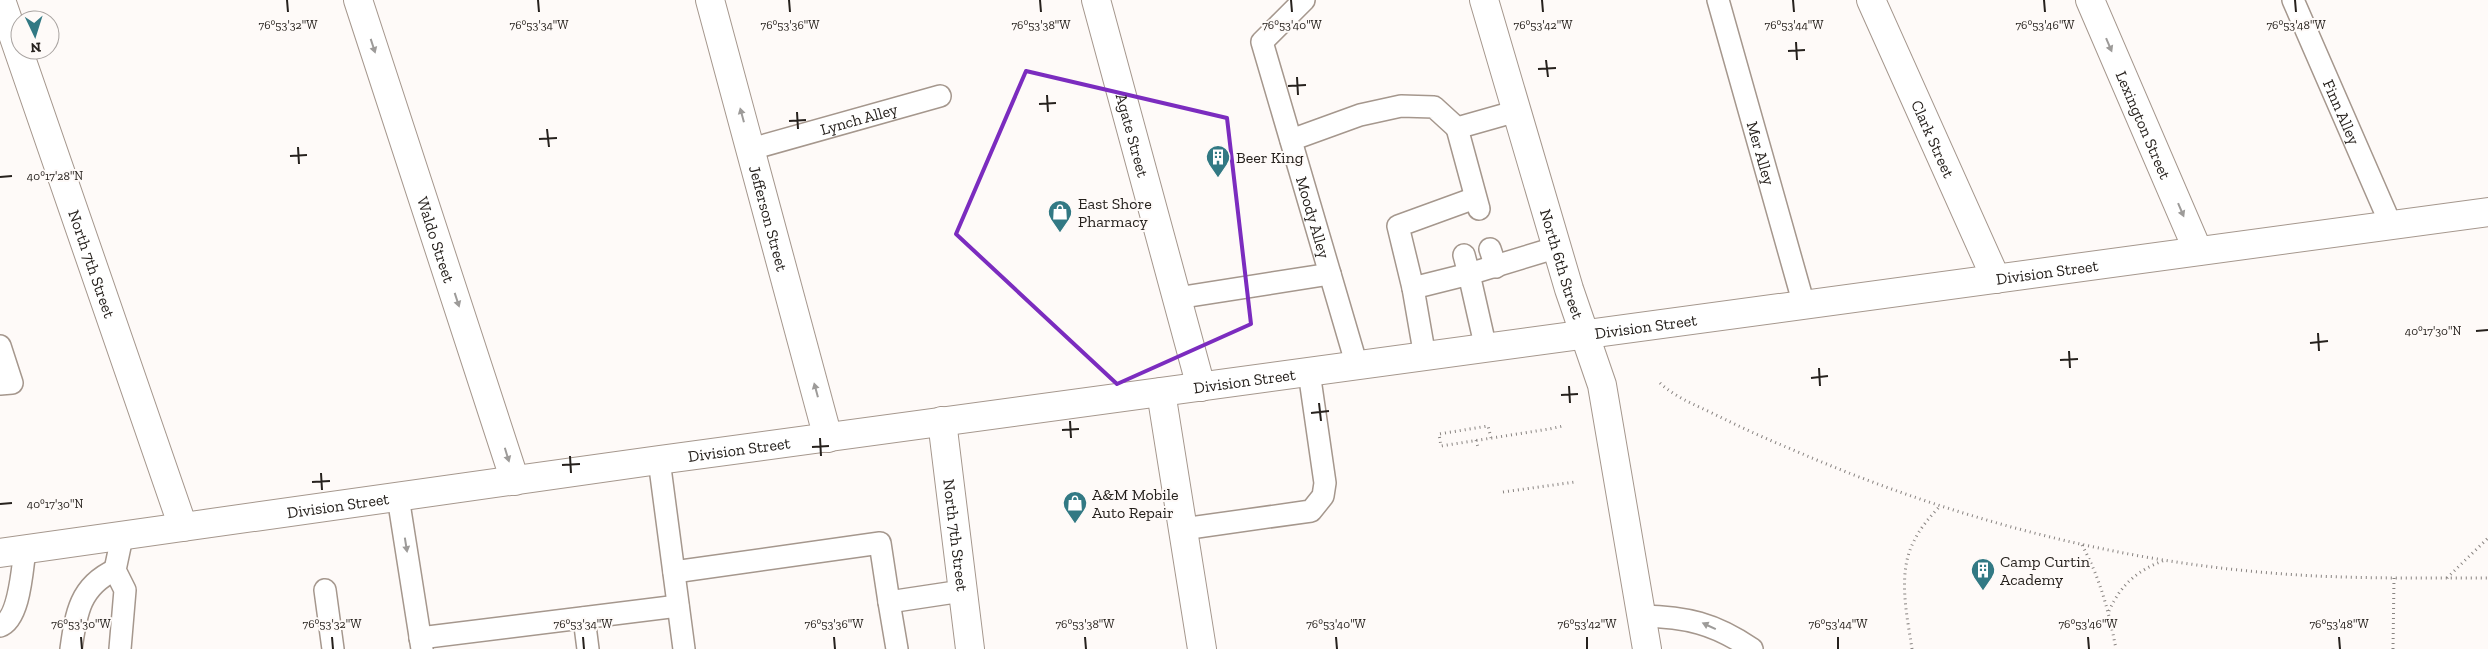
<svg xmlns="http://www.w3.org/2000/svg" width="2488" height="649" font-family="'Zilla Slab',serif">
<rect width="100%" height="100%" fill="#fefaf8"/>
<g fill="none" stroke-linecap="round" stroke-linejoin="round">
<g stroke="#a5978d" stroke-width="24">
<g id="lane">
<path id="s1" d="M1304 0 1262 42 1357 366"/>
<path id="s2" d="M1718 0 1804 305"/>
<path id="s3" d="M2293 0 2391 225"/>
<path d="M1457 128 1479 209"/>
<path d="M1291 140 1360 115 1401 106 1434 107 1457 128 1517 111"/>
<path id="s4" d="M751 149 940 96"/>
<path d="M1490 249 1496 267"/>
<path d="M1464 255 1469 274 1558 247"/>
<path d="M1413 288 1398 226 1475 198"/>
<path d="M1177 298 1330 274"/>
<path d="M0 346 12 383 0 384"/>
<path d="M1425 357 1413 288 1469 274 1486 349"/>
<path d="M659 460 684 649"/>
<path d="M398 497 422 649"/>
<path d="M1183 529 1311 511 1323 496 1325 483 1309 372"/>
<path d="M674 572 880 543 889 602 962 591"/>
<path d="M325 590 333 649"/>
<path d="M889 602 897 649"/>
<path d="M1642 616C1686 617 1714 623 1752 649"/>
<path d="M584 618 588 649"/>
<path d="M0 626C20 619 22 569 25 550"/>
<path d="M420 638 678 606"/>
<path d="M71 649C76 613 80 586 115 570"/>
<path d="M120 649 125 590 115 570 122 537"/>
</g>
</g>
<g stroke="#a5978d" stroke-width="30">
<g id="street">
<path id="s5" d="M358 0 515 481"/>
<path id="s6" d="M710 0 828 438"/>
<path id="s7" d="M1096 0 1201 387"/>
<path id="s8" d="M1871 0 1996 279"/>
<path id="s9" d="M2090 0 2198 251"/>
<path d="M1161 392 1202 649"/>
<path id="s10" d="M942 421 970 649"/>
<path d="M0 553 183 527"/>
</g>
</g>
<g stroke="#a5978d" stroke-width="30">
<g id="secondary">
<path id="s11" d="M1 0 183 527 659 460 2488 212"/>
<path id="s12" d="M1484 0 1569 289 1602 385 1647 649"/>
</g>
</g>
<path stroke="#888380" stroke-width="3" stroke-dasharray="1 4" stroke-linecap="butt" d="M1660 383C1675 397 1693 404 1712 413 1738 426 1764 438 1791 449 1947 517 2114 562 2284 574 2352 579 2420 578 2488 578
M1491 438 1488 426 1439 434 1441 446 1549 429 1563 426
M1476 440 1478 447
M1503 492 1575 482
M2082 545C2100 578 2109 612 2116 649
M2447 578 2488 538
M2109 611C2121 584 2138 570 2165 560
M1912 649C1907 615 1897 573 1914 541 1920 528 1930 517 1940 506
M2393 649 2394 578"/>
<use href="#lane" stroke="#fff" stroke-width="21"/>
<use href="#street" stroke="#fff" stroke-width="28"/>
<use href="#secondary" stroke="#fff" stroke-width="28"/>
</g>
<defs><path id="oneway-solid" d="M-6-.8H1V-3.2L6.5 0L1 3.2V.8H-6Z" transform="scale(1.25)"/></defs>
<g fill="#9d9b99">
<use href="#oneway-solid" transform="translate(2109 45) rotate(67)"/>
<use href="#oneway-solid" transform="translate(373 46) rotate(72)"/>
<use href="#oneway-solid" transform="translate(742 115) rotate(-105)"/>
<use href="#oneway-solid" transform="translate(2181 210) rotate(67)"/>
<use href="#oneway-solid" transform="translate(457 300) rotate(72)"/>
<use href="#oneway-solid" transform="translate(816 390) rotate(-105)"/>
<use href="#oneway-solid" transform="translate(507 455) rotate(73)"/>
<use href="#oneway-solid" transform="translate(406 545) rotate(81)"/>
<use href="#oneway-solid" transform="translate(1709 626) rotate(-155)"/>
</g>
<path fill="none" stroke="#7b2cbf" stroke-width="4" stroke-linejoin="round" d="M1026 71 1227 118 1251 324 1117 384 956 234Z"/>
<path fill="none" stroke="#26211d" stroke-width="2" d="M287 0 288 12M538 0 539 12M789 0 790 12M1040 0 1041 12M1291 0 1292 12M1542 0 1543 12M1793 0 1794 12M2044 0 2045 12M2295 0 2296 12M1796 42 1797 60M1788 51 1805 50M1546 60 1548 77M1538 69 1556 68M1297 77 1298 95M1288 86 1306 85M1047 95 1048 112M1039 104 1056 103M797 112 798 129M789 121 806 120M547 129 549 147M539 139 557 138M298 147 299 164M290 156 307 155M0 177 12 176M2476 331 2488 330M2318 333 2319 351M2310 343 2328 341M2069 351 2070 368M2060 360 2078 359M1819 368 1820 386M1811 378 1828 376M1569 386 1570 403M1561 395 1578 394M1319 403 1321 421M1311 413 1329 411M1070 421 1071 438M1062 430 1079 429M820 438 821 456M812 447 829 446M570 456 571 473M562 465 580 464M321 473 322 490M312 482 330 481M0 504 12 503M81 637 82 649M332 637 333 649M583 637 584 649M834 637 835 649M1085 637 1086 649M1336 637 1337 649M1587 637V649M1838 637V649M2088 637 2089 649M2339 637 2340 649"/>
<defs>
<g id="building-pin" transform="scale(1.25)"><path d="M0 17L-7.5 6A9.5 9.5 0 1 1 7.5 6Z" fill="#327984" stroke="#fefaf8"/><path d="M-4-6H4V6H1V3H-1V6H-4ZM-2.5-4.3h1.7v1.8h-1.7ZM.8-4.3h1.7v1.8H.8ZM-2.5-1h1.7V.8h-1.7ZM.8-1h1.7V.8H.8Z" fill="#fff"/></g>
<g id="shop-pin" transform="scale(1.25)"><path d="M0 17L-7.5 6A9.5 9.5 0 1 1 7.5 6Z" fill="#327984" stroke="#fefaf8"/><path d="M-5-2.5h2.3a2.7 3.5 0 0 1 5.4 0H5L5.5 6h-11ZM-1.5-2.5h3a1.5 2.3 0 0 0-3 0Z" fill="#fff"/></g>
</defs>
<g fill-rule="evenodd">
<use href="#building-pin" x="1218" y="157"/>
<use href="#shop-pin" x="1060" y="212"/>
<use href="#shop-pin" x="1075" y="503"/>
<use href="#building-pin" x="1983" y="570"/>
</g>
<g text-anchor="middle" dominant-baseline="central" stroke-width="4" stroke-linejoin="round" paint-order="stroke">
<g font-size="16" fill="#26211d" stroke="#fefaf8">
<text stroke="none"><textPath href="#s3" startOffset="122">Finn Alley</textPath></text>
<text stroke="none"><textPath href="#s4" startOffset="112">Lynch Alley</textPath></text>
<text stroke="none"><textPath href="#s9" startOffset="136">Lexington Street</textPath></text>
<text stroke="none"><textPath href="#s7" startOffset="140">Agate Street</textPath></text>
<text stroke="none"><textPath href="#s8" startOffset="152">Clark Street</textPath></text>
<text stroke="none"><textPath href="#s2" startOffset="159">Mer Alley</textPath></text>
<text stroke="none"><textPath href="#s1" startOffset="242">Moody Alley</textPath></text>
<text stroke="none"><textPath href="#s6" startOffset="226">Jefferson Street</textPath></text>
<text stroke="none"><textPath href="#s5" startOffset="252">Waldo Street</textPath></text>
<text stroke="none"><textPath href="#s11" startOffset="279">North 7th Street</textPath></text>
<text stroke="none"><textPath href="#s12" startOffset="275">North 6th Street</textPath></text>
<text stroke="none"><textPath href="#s11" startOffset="2439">Division Street</textPath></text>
<text stroke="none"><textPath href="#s11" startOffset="2034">Division Street</textPath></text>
<text stroke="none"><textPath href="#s11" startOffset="1629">Division Street</textPath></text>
<text stroke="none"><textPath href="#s11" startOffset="1119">Division Street</textPath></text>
<text stroke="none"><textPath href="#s11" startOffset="714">Division Street</textPath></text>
<text stroke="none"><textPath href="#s10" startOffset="115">North 7th Street</textPath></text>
</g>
<g font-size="16" fill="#26211d" stroke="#fefaf8" text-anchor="start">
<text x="1236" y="157">Beer King</text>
<text x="1078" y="203">East Shore<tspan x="1078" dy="18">Pharmacy</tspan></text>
<text x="1092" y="494">A&amp;M Mobile<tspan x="1092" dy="18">Auto Repair</tspan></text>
<text x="2000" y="561">Camp Curtin<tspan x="2000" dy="18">Academy</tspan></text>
</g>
</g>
<g font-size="12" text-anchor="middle" fill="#26211d" stroke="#fefaf8" stroke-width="4" stroke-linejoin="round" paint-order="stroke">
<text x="288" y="29">76°53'32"W</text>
<text x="539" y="29">76°53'34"W</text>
<text x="790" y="29">76°53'36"W</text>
<text x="1041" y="29">76°53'38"W</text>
<text x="1292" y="29">76°53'40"W</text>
<text x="1543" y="29">76°53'42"W</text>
<text x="1794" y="29">76°53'44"W</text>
<text x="2045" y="29">76°53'46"W</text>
<text x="2296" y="29">76°53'48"W</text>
<text x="55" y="180">40°17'28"N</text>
<text x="2433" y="335">40°17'30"N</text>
<text x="55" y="508">40°17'30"N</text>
<text x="81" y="628">76°53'30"W</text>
<text x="332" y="628">76°53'32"W</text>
<text x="583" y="628">76°53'34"W</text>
<text x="834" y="628">76°53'36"W</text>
<text x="1085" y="628">76°53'38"W</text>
<text x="1336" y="628">76°53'40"W</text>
<text x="1587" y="628">76°53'42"W</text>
<text x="1838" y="628">76°53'44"W</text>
<text x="2088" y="628">76°53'46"W</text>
<text x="2339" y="628">76°53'48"W</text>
</g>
<g transform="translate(35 35) rotate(176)"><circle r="24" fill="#fefaf8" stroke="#a8a3a0"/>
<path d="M0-4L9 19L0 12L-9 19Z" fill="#327984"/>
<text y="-8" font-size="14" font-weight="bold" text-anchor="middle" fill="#26211d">N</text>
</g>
</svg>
